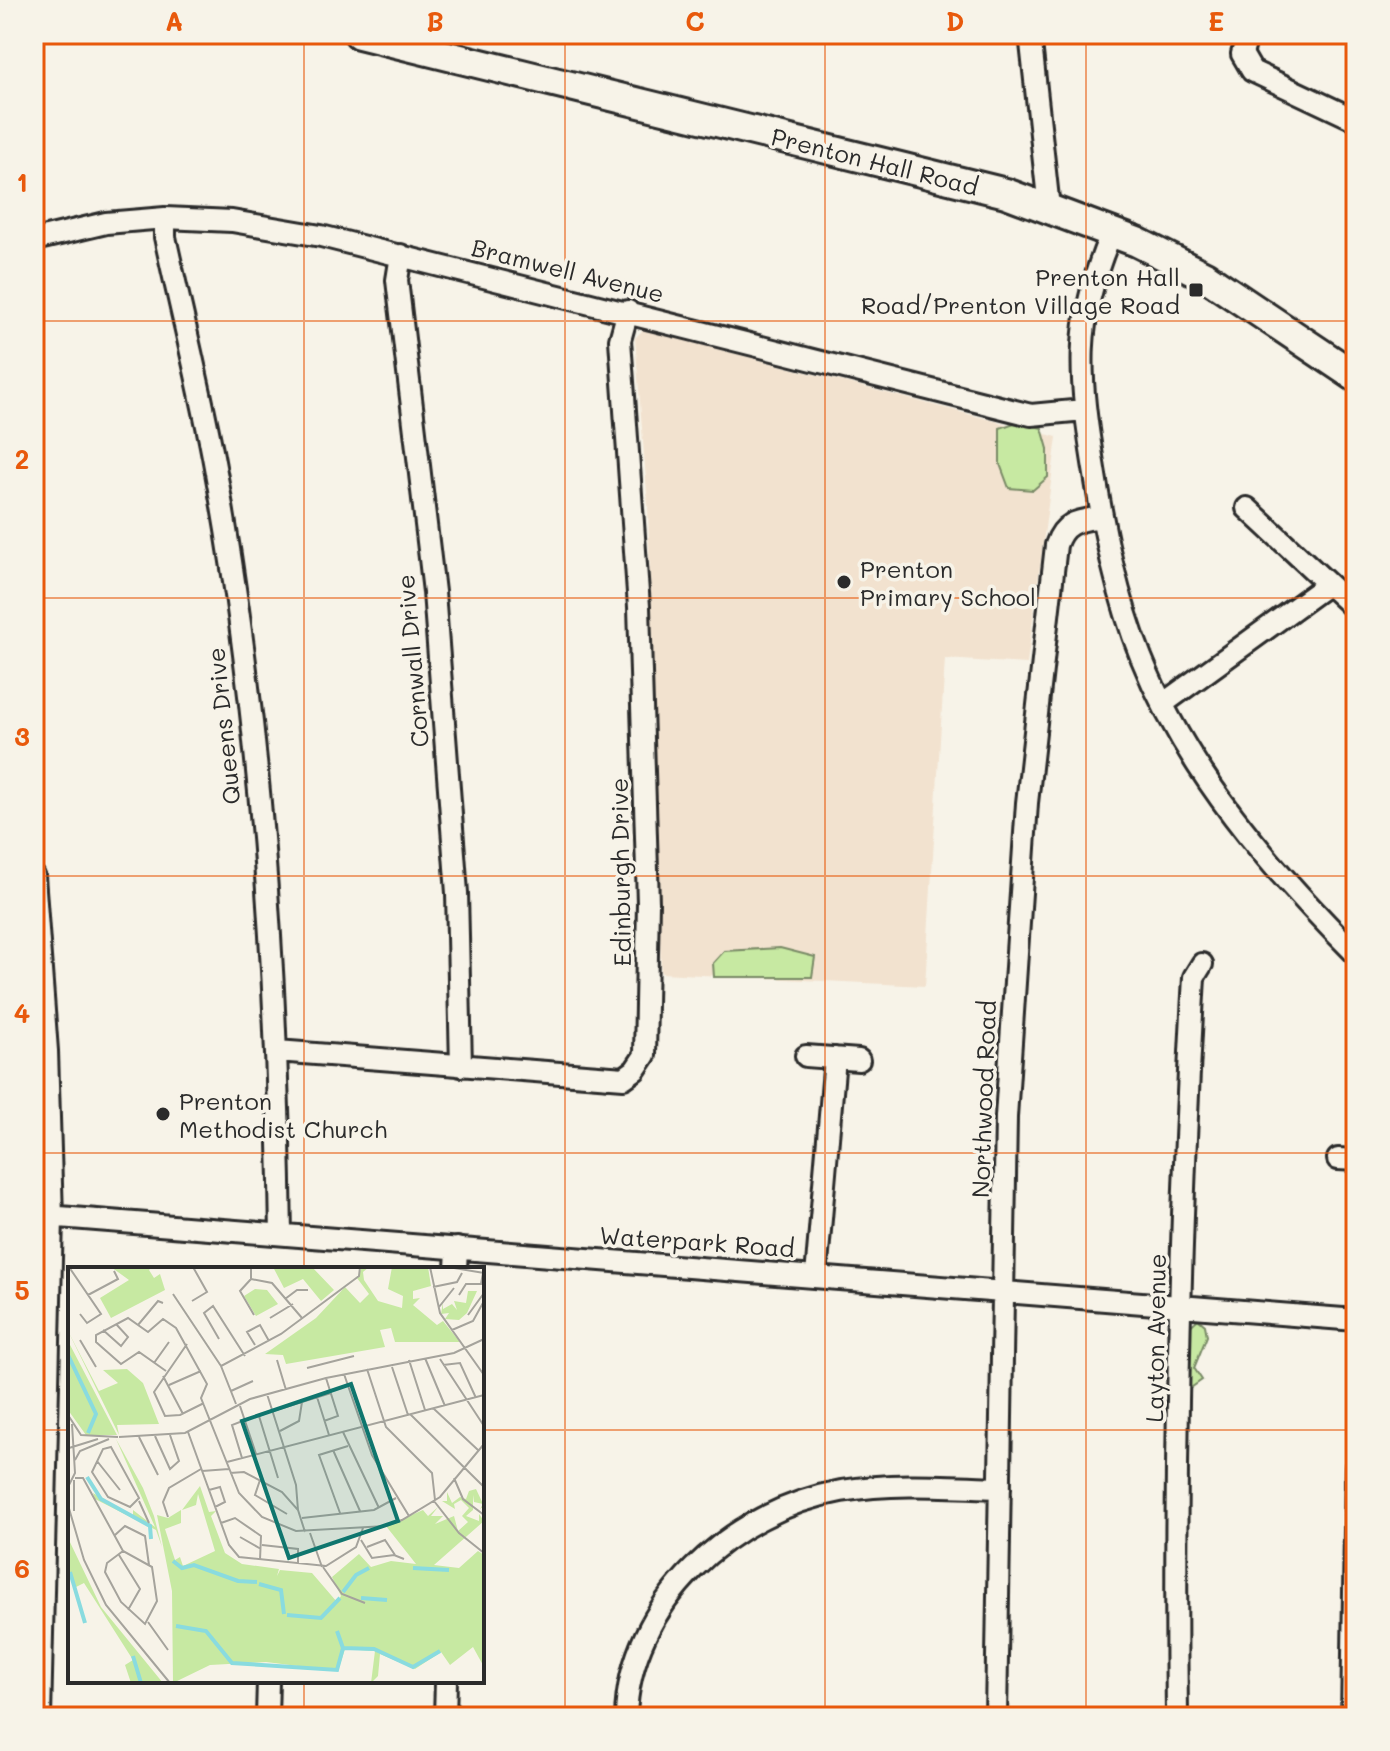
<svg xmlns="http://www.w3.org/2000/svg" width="1390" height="1751" font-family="Mali,sans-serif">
<rect width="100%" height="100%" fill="#f7f3e8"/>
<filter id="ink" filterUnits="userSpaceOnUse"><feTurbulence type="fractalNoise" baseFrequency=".0125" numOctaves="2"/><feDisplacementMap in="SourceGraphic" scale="16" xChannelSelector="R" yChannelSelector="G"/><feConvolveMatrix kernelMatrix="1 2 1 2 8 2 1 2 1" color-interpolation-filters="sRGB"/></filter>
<g filter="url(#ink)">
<path fill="#f2e2cf" d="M643 330 1057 437 1027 664 945 659 925 986 661 973 648 506 635 338Z"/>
<path fill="#c7e9a2" stroke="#798a66" stroke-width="2" d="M1017 422 1042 428 1048 449V477L1033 490 1009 488 1000 464V428Z
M780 948 815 957 812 977H714L713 963 724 951Z
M1198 1319 1205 1325 1207 1336 1194 1368 1202 1380 1188 1390 1172 1343Z"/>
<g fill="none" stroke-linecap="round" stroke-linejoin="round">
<g stroke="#2b2b2b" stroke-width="26">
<path id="street" d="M1030 34 1049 208
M1248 34 1242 54 1252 71 1356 120
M165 218V237C181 310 199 383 213 456 261 711 277 975 281 1234
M1112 232C1073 321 1079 376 1094 469 1104 532 1117 597 1141 657 1187 772 1270 868 1356 954
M34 240 106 223 165 218 232 221 321 236 1031 415 1084 410
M401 255 397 280 434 592 457 893 461 1066
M1247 508 1356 610
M1164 703 1328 584
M34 876 47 1051 52 1217 40 1717
M277 1051 624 1078 635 1070 645 1055 648 903 639 607 620 340 628 311
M806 1056 859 1060
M1338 1159 1356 1160
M34 1215 1356 1320
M456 1269 457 1248
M816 1276 835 1058
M267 1717 268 1681
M445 1717 446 1681
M626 1717C629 1602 731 1511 841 1491 893 1482 947 1486 1000 1488
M996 1717 1006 1117 1027 803 1056 545C1064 521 1078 521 1102 517
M1177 1717C1174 1471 1180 1223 1194 977L1202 964
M1352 1717 1356 1467"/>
</g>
<g stroke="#2b2b2b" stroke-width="34">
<path id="secondary" d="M359 34 1006 193 1137 242 1205 276 1356 377"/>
</g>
<use href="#street" stroke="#f7f3e8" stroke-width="20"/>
<use href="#secondary" stroke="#f7f3e8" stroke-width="28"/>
</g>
</g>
<path fill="none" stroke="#e8590c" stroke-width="2" stroke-opacity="0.55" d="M304 34V1269M565 34V1717M825 34V1717M1086 34V1717M34 321H1356M34 598H1356M34 876H1356M34 1153H1356M34 1430H70M482 1430H1356M304 1681V1717"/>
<g fill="#2b2b2b" stroke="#f7f3e8" stroke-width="3">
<rect x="1188" y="282" width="16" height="16" rx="4"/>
<circle cx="844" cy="582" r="8"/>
<circle cx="163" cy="1114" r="8"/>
</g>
<g text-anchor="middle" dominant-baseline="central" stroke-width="7" stroke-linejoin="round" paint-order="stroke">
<g font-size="24" fill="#2b2b2b" stroke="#f7f3e8">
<text transform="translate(875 161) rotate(14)">Prenton Hall Road</text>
<text transform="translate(568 270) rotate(14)">Bramwell Avenue</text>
<text transform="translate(412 661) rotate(-95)">Cornwall Drive</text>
<text transform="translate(223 726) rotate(-96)">Queens Drive</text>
<text transform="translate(620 872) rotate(-91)">Edinburgh Drive</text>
<text transform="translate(983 1099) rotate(-88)">Northwood Road</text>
<text transform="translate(697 1241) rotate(4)">Waterpark Road</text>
<text transform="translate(1155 1338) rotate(-89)">Layton Avenue</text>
</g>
<g font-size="24" fill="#2b2b2b" stroke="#f7f3e8" text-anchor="start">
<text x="1180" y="276" text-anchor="end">Prenton Hall<tspan x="1180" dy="28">Road/Prenton Village Road</tspan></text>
<text x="860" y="568">Prenton<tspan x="860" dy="28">Primary School</tspan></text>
<text x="179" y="1100">Prenton<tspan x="179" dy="28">Methodist Church</tspan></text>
</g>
</g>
<g transform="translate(68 1267)">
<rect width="416" height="416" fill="#f7f3e8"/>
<path d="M43 0H84L81 3 86 11 92 7 97 23 43 51 32 31 61 13ZM205 0H244L266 23 253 34 235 12 216 21ZM294 0H301L295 5 296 13 310 34 334 41 335 29 320 22 324 0H360L363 19 345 24V32L352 31 345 38 369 58 375 54 392 75H327L323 61 312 63 317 80 218 97 215 88 197 87 248 51 277 20 292 36 301 27 289 11ZM187 22 199 23 210 37 188 49 176 29ZM400 24H409L399 46 391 53 377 52 381 46 373 47 375 35V42L384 37 389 43 386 34 398 36ZM0 64 31 124 50 116 35 103 59 102 75 116 91 157 49 158 51 168ZM0 74 49 168H18L0 143ZM48 172 75 221 86 249 94 280 88 263 27 232 25 226 65 249V243L87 260ZM132 219 141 245 148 244 143 249 157 286 174 297 211 302 209 309 212 303 244 306 269 335 273 329 264 310 291 287 303 300 323 294 348 297 318 259 355 243 360 249 370 240 363 249H375L367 257 386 249 390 264 400 255 394 249 401 241 393 233 386 237 387 242 374 234H379V225L384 236 392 230 398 232 401 224 408 222 416 239 412 242 415 237 406 235 405 228V243L398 249 411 254V247L416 254 366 298 391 301 410 284 416 288V400L405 380 382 398 373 385 347 402 312 387 310 409 303 416 307 384 277 382 270 404 198 395 142 398 105 416 104 324 89 248 100 251 113 243V256L97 262 107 293 112 290 115 299 147 284 130 227 128 238 114 243ZM0 271 33 340 95 416H63L57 398 65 393 16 316 6 321 0 304Z" fill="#c7e9a2"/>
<path fill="none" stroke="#89dbdf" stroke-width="4" d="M0 88 28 147 20 166M19 210 33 232 82 259 83 272M105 294 114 301 126 298 170 314 189 315M345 301 381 303M2 305 17 356M191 317 213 323 216 347M275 325 288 308 301 301M293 331 319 333M219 348 253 351 272 331M108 359 138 364 164 396 269 403 275 381 269 364M275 381 306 382 345 400 372 384M65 389 73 416"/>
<path fill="none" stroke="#a5a39c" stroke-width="2" d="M1 0 33 47 19 56 12 47M183 0V12L172 24 186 48M362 0 372 46 416 108M380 0 416 6M183 12 204 16 234 51M365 20 389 15 394 6M105 27 153 99M20 28 50 12 46 4M391 28 398 17H413L415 6M217 32 229 23H240M124 34 139 25 125 0M371 40 386 21M400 48 416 26M202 51 225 37M70 58 90 34 95 36M35 63 53 79 60 70 48 57M384 63 405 54 416 34M151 72 136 46 145 39 177 89M12 73 28 100M119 77 86 125 97 149 112 148 136 136M187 78 179 65 192 58 201 74M357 91 377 139M372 92 416 159M209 93 218 123M341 93 357 143M86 96 101 75M375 98 392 96 408 131M324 100 340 148M239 101 286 89M299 102 318 160 364 206 367 233M98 104 71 85 53 97 28 75V68L60 51 80 65 95 52 108 61 139 117 133 131 171 226 194 250 228 264 318 259 334 253 372 230 416 177M276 107 304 188 341 249M95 109 115 147M101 118 133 104M163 124 185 114M199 127 228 218 230 243M249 130 261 168M168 137 153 99 213 67 291 9 292 0M172 139 188 187M365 141 410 183M205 143 191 149 210 211M205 144 263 126M342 147 416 220M0 148 13 168 50 170M256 154 270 149 258 111M212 164 231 154 234 135M120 165 161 278 171 290 258 299 288 280 295 261M275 165 311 241M87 169 102 202 111 194 102 168M51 170 117 166 182 132 258 111 386 86 416 72M71 170 90 208M43 180 71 231 62 240 40 230 24 205 35 182ZM1 181 30 172M265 183 292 244M174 191 164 158 177 153M7 193 12 184 41 172M29 194 52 223M159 195 416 128M134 204 161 202M162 206 176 205 214 225 230 243 237 265M7 211H15L55 284 84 300 89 334 77 357 53 335 37 305 39 296 55 284M386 211 395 232 416 248M6 213V244M192 213 187 228 219 247M1 218 7 206 4 157M141 223 152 220 157 235 147 240M71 234 81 256M366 234 391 266 416 286M0 238 16 293 38 338 102 416M272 246 251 188 280 179M100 250 95 235 101 221 133 202M234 251 306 243 328 231M153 256 167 251 193 269 192 293M242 266 254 300M47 268 57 259 77 269 81 298M172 270 193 282M293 273 304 291 326 288 336 292M194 278 230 282V297M299 280 317 273 327 288M51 288 72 322 60 343M255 300 274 327 297 336M80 355 100 383"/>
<path fill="#0f766e" fill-opacity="0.15" stroke="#0f766e" stroke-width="4" d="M283 117 330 254 221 291 174 154Z"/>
<rect width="416" height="416" fill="none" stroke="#2b2b2b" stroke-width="4"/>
</g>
<rect width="1390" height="1751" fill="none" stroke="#f7f3e8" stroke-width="88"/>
<rect x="44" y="44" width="1302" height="1663" fill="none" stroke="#e8590c" stroke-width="3"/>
<g font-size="26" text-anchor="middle" font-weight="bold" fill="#e8590c">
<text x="174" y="31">A</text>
<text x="435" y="31">B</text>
<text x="695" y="31">C</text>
<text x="955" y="31">D</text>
<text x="1216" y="31">E</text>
<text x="22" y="192">1</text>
<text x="22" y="469">2</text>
<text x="22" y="746">3</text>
<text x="22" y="1023">4</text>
<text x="22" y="1300">5</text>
<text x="22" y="1578">6</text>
</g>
</svg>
